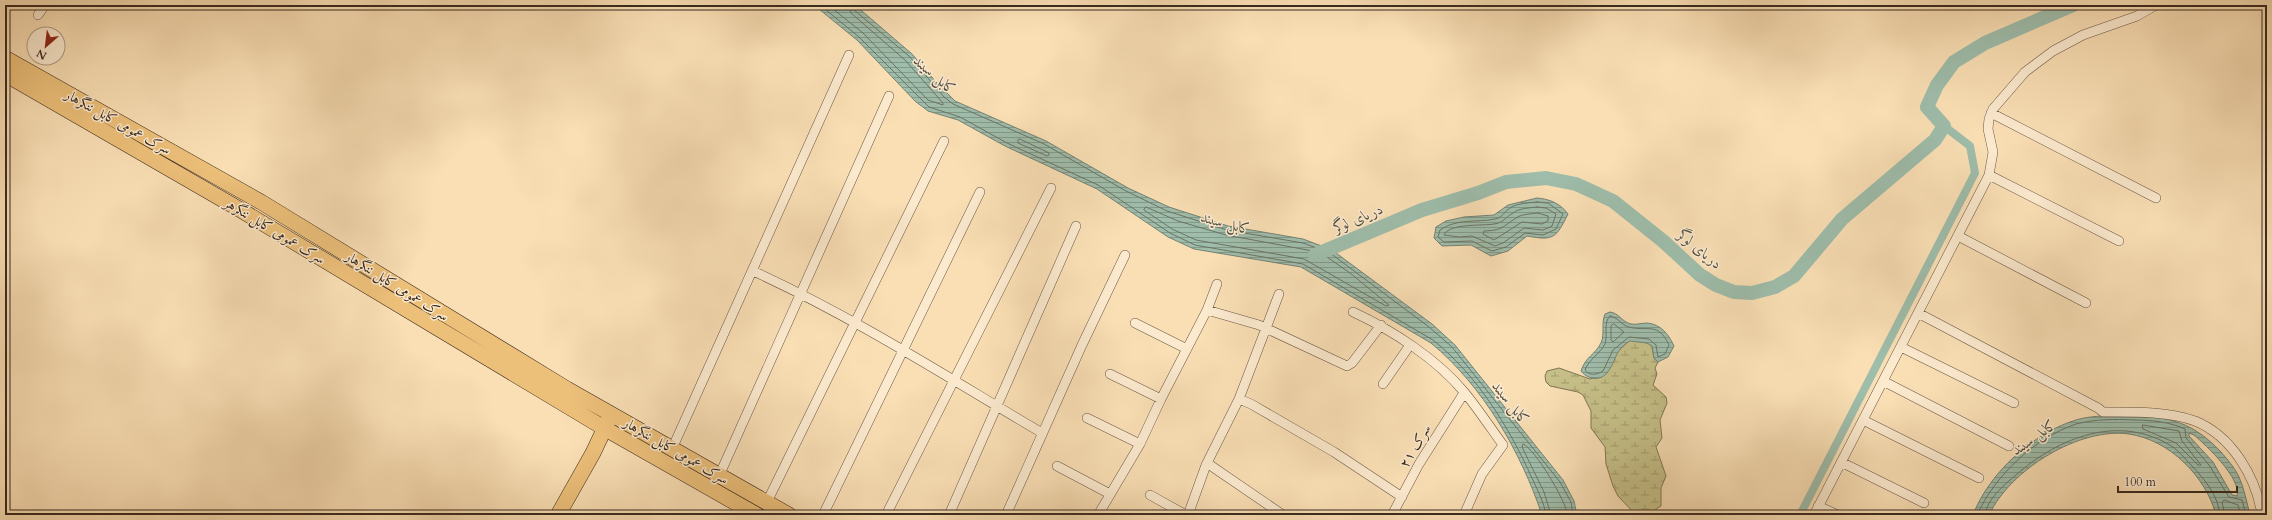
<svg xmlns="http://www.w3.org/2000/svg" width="2272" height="520" font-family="Cardo,Amiri,serif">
<defs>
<pattern id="wetland-marsh" width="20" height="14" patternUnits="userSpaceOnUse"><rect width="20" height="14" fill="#c6c088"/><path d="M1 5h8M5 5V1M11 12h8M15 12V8" fill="none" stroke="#a29c6f"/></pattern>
<pattern id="water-rules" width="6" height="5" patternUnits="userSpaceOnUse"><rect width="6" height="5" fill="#9ebdab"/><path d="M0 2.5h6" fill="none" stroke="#829a8b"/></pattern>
</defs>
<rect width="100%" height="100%" fill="#fadfb5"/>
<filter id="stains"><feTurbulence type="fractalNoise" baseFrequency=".005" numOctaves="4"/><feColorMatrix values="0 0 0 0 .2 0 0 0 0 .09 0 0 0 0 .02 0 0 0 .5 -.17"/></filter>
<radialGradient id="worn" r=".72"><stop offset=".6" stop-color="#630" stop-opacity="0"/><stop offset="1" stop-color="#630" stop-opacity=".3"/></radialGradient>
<path fill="url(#wetland-marsh)" stroke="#807554" d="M1630 340 1648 343 1652 346 1654 358 1658 362 1655 368 1657 374 1653 385 1666 397 1667 403 1660 420 1662 438 1656 447 1666 476 1661 488V506L1656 509 1654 515H1636L1618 496 1613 486 1606 464 1605 447 1591 428V411L1583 395 1578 392 1550 386 1546 382 1545 376 1547 371 1559 368 1590 379 1606 374 1616 353Z"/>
<path fill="url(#water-rules)" stroke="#768273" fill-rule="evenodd" d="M814 5H855L912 54 936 82 955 101 1046 141 1128 188 1169 207 1228 226 1303 239 1332 250 1432 324 1455 345 1563 480 1574 501 1577 515H1542C1521 452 1483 386 1431 343L1301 267 1194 249 1168 237 1097 189 1005 146 958 120 928 111 915 101 857 40Z
M1537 198C1549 199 1560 203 1568 214 1556 238 1554 241 1527 236L1508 251 1491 256 1471 245 1442 246 1434 238 1436 227 1446 221 1464 217 1494 215 1508 205Z
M1610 312C1619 313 1622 322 1631 324 1636 325 1642 323 1647 323 1661 324 1669 335 1674 346L1668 357 1658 362 1654 358 1652 346 1647 343 1630 341C1614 350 1616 363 1606 374 1598 382 1586 378 1581 371 1586 356 1595 355 1601 343 1605 334 1601 323 1605 314Z
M2118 415C2163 416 2189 418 2221 452 2227 459 2235 468 2239 477 2244 488 2247 503 2250 515H2216C2206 477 2170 440 2129 434 2079 427 2010 470 1989 515H1973C1989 473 2033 433 2076 420 2089 416 2104 416 2118 415ZM2189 433 2194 435C2206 445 2242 479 2237 496L2232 495 2213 462 2189 436Z"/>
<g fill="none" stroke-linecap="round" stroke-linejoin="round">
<path stroke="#6c7465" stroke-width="1" d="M820 5 859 37 929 107 960 117 1007 143 1098 185 1170 233 1195 245 1303 264 1433 340C1477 375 1509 427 1532 478 1537 489 1544 502 1546 515
M828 5 863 33 928 100 943 105V103L905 60 851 13 848 5
M853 5 854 10 909 56 944 97 953 104 1044 144 1126 191 1167 211 1227 230 1303 243 1330 253 1429 327 1452 347 1560 482 1571 502 1573 515
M1020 139 1049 153V155L1047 156 1018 143V140Z
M1537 202 1548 203 1563 214 1556 229 1543 235 1525 233 1506 247 1492 251 1472 241 1444 242 1438 237 1440 230C1458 218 1475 223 1495 219 1502 218 1504 212 1510 208 1517 203 1529 203 1537 202Z
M1146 207 1178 221 1226 235 1313 251 1327 257 1350 273 1389 305 1386 306 1304 259 1196 240 1172 229 1144 210Z
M1537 207 1546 208 1556 214 1552 226 1543 230 1524 228 1503 243 1495 246 1472 236 1459 237 1444 235C1449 223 1483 226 1494 224 1503 223 1506 217 1513 213 1519 208 1530 208 1537 207Z
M1538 213 1548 216V221L1542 224 1522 222 1494 240 1483 234 1484 231C1503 230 1501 228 1516 218 1521 214 1531 214 1538 213Z
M1610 316C1618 317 1621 325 1629 327 1647 332 1658 321 1669 345L1665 354 1658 357 1656 345 1649 339 1629 337 1613 350 1603 371C1597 375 1589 376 1585 370 1589 359 1600 354 1605 344 1608 335 1603 322 1610 316Z
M1614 324 1624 332 1613 342 1611 340V326Z
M2143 425 2179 431 2182 441 2201 465H2198L2176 443 2143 429Z
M1551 515 1544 492 1522 447 1523 444C1536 450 1565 500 1568 515
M1977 515C1995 475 2035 438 2076 424 2095 419 2115 419 2134 420 2151 420 2170 422 2185 429L2186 438 2209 465 2229 497 2242 500 2246 515
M1985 515C1987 499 2004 485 2016 475 2059 437 2120 413 2173 447 2180 452 2186 460 2192 466 2205 480 2218 495 2220 515
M2225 515 2222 502 2224 500 2238 505 2241 515"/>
<path stroke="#9ebdab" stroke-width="8" d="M1800 515 1975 173 1970 146 1944 126"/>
<path stroke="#9ebdab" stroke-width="14" d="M1315 255 1422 210 1478 193 1506 182 1546 178 1576 184 1613 201 1663 241 1700 275 1716 285 1734 292 1752 293 1775 287 1794 276 1842 219 1935 140 1944 126 1927 107 1937 85 1954 62 1985 43 2073 5"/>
<g stroke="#695744" stroke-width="10">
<path id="minor" d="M38 15 45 5
M1991 113 2156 198
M1989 175 2119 241
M1958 236 2086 303
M753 271C854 317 947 377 1042 433
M1207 310 1259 325 1347 366 1352 363 1381 325
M1353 312C1392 330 1437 359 1465 393 1478 409 1490 427 1503 445L1482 474 1464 515
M1918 313 2098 408 2103 412C2132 412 2167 411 2195 421 2232 436 2256 477 2262 515
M1135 323 1187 349
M1901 347 2014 403
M1110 374 1161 399
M1883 381 2009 446
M1383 384 1410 345
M1239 399 1251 404 1334 452 1402 497
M1087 418 1140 444
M1863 420 1979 478
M672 449 849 55
M1841 462 1924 503
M1207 463 1283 515
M1057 466 1110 494
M719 476 889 96
M1150 495 1186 515
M767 502 944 141
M1818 506 1838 515
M823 515 980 192
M886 515 1051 188
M949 515 1076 226
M1006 515 1082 345 1125 255
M1098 515 1140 444 1161 399 1207 310 1217 284
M1188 515 1206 465 1239 399 1279 294
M1392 515 1419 464 1464 393
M1814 515 1989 175 1993 152 1988 129 1989 119 1993 109 2025 72 2053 51 2083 35 2137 16 2156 5"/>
</g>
<g stroke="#392a1f" stroke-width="16">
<path id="trunk" d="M5 58 261 202 567 389 789 515
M5 74 239 209 604 428 757 515
M558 515 593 453 609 419"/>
</g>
<use href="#minor" stroke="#fceacf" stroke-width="9"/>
<use href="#trunk" stroke="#edc07a" stroke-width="15"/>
</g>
<g text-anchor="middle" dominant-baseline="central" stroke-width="3" stroke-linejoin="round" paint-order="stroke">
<g font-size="14" fill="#392a1f" stroke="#fceacf">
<text transform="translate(118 122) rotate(29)">سرک عمومی کابل ننگرهار</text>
<text transform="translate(275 231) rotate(31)">سرک عمومی کابل ننگرهر</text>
<text transform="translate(397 286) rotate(32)">سرک عمومی کابل ننگرهار</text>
<text transform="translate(1415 446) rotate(-59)">سرک ۲۱</text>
<text transform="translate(676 451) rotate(30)">سرک عمومی کابل ننگرهار</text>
</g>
<g font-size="15" font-style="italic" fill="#524f42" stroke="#fceacf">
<text transform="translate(935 75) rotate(41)">کابل سيند</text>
<text transform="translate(1358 218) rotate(-23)">دریای لوگر</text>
<text transform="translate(1226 223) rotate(15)">کابل سيند</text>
<text transform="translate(1700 249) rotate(40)">دریای لوگر</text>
<text transform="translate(1511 403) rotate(52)">کابل سيند</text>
<text transform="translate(2034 437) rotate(-35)">کابل سيند</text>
</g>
</g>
<rect width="2272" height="520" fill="none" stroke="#fadfb5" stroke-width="20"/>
<rect x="6" y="6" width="2260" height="508" fill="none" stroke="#392a1f" stroke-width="2"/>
<rect x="10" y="10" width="2252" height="500" fill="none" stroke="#392a1f"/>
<g transform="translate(46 46) rotate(208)"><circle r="19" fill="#fceacf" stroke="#ae9d89"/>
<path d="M0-3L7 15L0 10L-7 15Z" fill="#8f2418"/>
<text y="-6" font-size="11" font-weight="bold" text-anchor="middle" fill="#392a1f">N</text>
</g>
<path d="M2118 486v6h119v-6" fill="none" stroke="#392a1f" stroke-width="2"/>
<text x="2124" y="486" font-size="12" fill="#392a1f" stroke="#fceacf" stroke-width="3" paint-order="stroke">100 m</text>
<rect width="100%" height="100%" filter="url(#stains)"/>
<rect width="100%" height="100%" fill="url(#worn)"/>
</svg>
